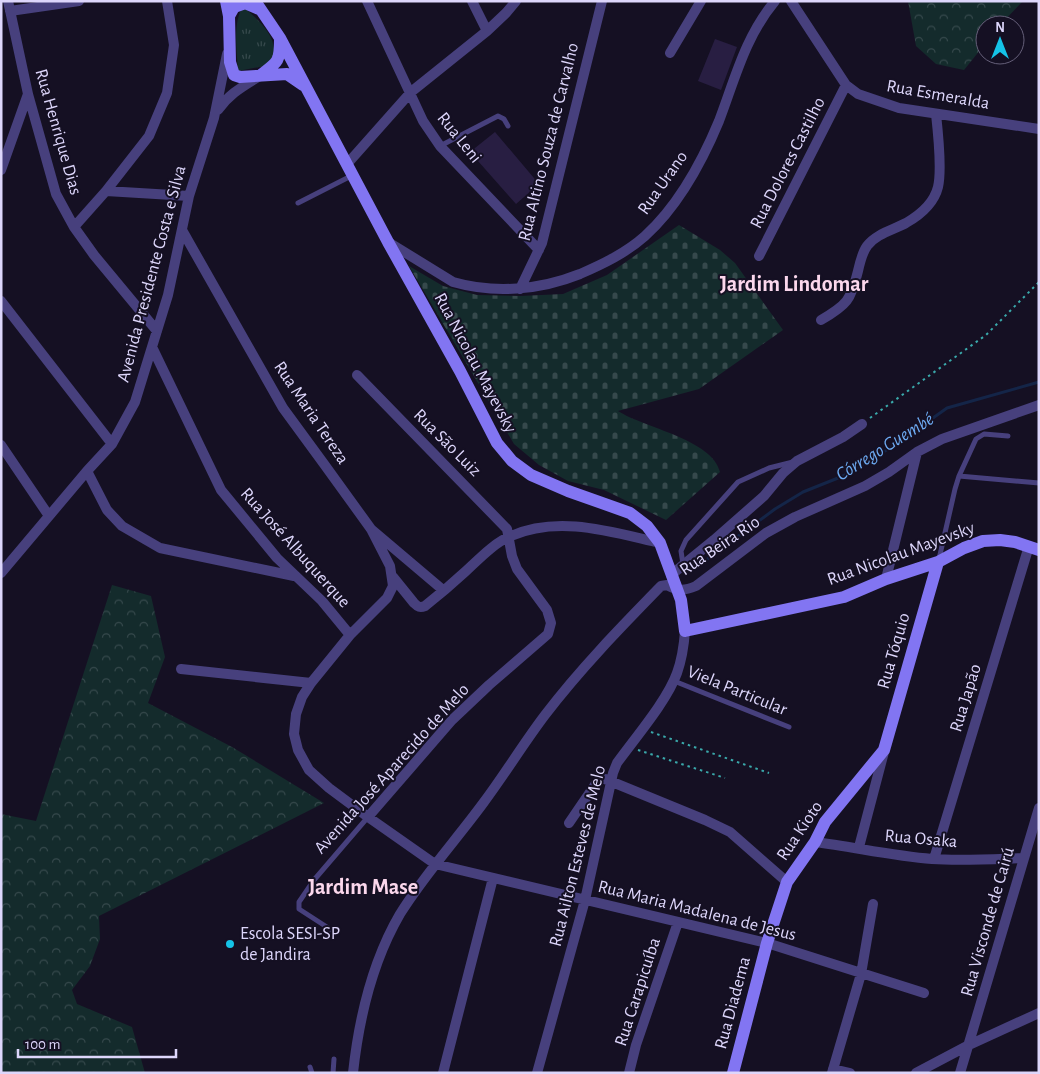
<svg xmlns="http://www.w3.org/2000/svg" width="1040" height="1074" font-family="'Alegreya Sans',sans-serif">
<defs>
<pattern id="forest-crowns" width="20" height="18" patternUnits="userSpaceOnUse" patternTransform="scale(1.25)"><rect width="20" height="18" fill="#142b2c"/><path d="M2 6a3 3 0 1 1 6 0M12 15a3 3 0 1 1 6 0" fill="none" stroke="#36494c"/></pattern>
<pattern id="cemetery-stones" width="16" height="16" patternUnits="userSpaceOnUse" patternTransform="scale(1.25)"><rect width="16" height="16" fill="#142b2c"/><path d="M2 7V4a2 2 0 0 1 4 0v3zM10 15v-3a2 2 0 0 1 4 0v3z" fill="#36494c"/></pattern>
<pattern id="park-tufts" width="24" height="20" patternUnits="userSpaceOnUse" patternTransform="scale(1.25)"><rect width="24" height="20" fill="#142b2c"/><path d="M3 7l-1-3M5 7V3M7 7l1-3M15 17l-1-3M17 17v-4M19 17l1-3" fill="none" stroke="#36494c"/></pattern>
</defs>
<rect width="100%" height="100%" fill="#151023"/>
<path fill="url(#forest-crowns)" d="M908 1H1023L1000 25H985V44L964 70 936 64 916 46Z
M112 585 151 596 165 657 148 703 232 747 324 803 99 916 100 939 90 966 72 990 77 1004 132 1027 145 1073H1V814L36 821Z"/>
<path fill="url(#cemetery-stones)" d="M679 225 720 250 735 263 783 330 699 389 618 411C644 428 712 439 720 472L666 520 604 490 568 481 539 465 514 444 409 266 443 286 477 295 520 296 563 294 607 275Z"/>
<path fill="url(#park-tufts)" d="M241 10H247C262 23 284 44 269 65L238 71C237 52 233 27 241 10Z"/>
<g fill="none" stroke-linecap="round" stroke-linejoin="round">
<path stroke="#142548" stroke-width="3" d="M694 569 775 509 803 492 843 476 895 445 947 408 1039 382"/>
</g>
<path fill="#281e42" d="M715 39 737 47 721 90 698 81Z
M495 132 539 184 516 204 470 152Z"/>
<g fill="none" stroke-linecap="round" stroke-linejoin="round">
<path stroke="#3aa9ab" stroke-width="2" stroke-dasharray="2.5 4" stroke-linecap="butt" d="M870 418 986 335 1039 282
M651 732 769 773
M638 750 725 778"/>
<path stroke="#47407d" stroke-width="5" d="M440 146 498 116 504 119 508 126
M298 203 353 175
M959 476 976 439 984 434 1008 436
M939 559 955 489 959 476 1039 483
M683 564 681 551 686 540 738 482 769 468 793 462
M674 681 789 727
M333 931 299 909V902L314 880 368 817
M310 1067 312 1073
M333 1073 334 1059"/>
<path stroke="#47407d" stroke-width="10" d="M8 1 28 94 56 194 74 227 94 255 157 331
M367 1 423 121 440 146 539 250
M472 1 487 31
M791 1 846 85 858 94 899 108 1039 129
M10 11 79 1
M670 53 701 1
M218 110C229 94 242 87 258 77
M348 163 411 92 487 31 506 13 516 1
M1 170 28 94
M106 191 189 196
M74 227 106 191 149 136 167 93 174 45 167 1
M182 230 283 408 324 464 371 529 443 590
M388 242 453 282C495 294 540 290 580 274 603 264 626 253 645 236 678 206 702 162 719 121 735 79 745 37 775 1
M759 256 846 85
M520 289 542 243 602 1
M1 301 112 444
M821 320C847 305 851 300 858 271 860 262 862 253 867 246 876 234 893 230 906 223 920 215 934 203 938 187 942 170 938 132 936 114
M152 347 221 490 277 558 322 601 350 635
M357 375 507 529 512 556 517 569 547 610 551 623 548 634 489 685 452 720 368 817
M1 445 49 516
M87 471 107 510 122 526 160 548 294 576
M371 529 390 566 393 586 387 598 350 635 311 683 302 697 296 714 294 734 298 750 309 770 329 788 368 817 435 864 767 943 924 993
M1 573 87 471 112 444 135 402 168 295 189 196 214 118 227 54
M671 575 714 540 764 496 783 473 797 461 843 437 862 424
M393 577 414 603C418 607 420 608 425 606 439 595 453 583 466 571 478 560 495 542 511 536 559 515 611 532 660 543
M886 579 917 452
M181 669 311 683
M569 823 599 779H605L705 820 730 832 787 882
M815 842C854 847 893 856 932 859 963 861 994 859 1024 858
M859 847 884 752
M934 859 1029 546
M833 1069 850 1073
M353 1073C359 1018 372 962 400 914 424 875 457 839 484 802 505 774 523 744 545 715 580 669 621 627 661 586L667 585C678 591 684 591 696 586L766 533 795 517 865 486 889 472 917 452 942 439 1039 405
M443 1073 493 878
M537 1073 585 900 613 773 617 763C635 738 667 701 677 673 682 659 684 645 685 631
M629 1073 636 1045 678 922
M832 1073 861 974 873 904
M916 1073 969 1045 1039 1013
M960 1073 1039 808"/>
<path stroke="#8275f2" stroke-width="12" d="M226 1 229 16 230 62 234 75 240 77 287 74 303 85
M255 1 280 38 388 242 460 371 497 443 512 461 531 475 568 491 630 513 647 526 660 543 681 600 685 631 844 597 886 579 938 562 964 548 983 541 1000 540 1015 542 1039 550
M229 16 234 7 245 3 259 9
M262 74C278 62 280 61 280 40
M733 1073 767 943 787 882 815 842 825 822 884 750 938 562"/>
</g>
<circle fill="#15c3e7" stroke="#151023" stroke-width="2" cx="230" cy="944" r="5"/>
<g text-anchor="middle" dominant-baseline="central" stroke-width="4" stroke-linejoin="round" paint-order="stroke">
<g font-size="18" fill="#ddd6fb" stroke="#151023">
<text transform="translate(938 95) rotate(10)">Rua Esmeralda</text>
<text transform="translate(58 132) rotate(74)">Rua Henrique Dias</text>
<text transform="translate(459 138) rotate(51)">Rua Leni</text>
<text transform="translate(549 142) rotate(-76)">Rua Altino Souza de Carvalho</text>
<text transform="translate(788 163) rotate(-63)">Rua Dolores Castilho</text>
<text transform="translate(663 183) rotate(-55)">Rua Urano</text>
<text transform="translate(152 274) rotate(-75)">Avenida Presidente Costa e Silva</text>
<text transform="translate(475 363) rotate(62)">Rua Nicolau Mayevsky</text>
<text transform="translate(311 413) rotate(56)">Rua Maria Tereza</text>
<text transform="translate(447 443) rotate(45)">Rua São Luiz</text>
<text transform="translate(720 546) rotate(-34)">Rua Beira Rio</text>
<text transform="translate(295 548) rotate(48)">Rua José Albuquerque</text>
<text transform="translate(901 554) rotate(-20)">Rua Nicolau Mayevsky</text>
<text transform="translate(894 651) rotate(-74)">Rua Tóquio</text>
<text transform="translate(737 691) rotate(22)">Viela Particular</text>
<text transform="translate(966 698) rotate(-73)">Rua Japão</text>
<text transform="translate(392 769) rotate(-48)">Avenida José Aparecido de Melo</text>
<text transform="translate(800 831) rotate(-56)">Rua Kioto</text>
<text transform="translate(921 839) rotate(5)">Rua Osaka</text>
<text transform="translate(578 856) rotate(-76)">Rua Ailton Esteves de Melo</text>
<text transform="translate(697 911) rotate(14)">Rua Maria Madalena de Jesus</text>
<text transform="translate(988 922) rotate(-74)">Rua Visconde de Cairú</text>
<text transform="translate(638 992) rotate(-72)">Rua Carapicuíba</text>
<text transform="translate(733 1003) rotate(-75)">Rua Diadema</text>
</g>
<g font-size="18" fill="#ddd6fb" stroke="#151023" text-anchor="start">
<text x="240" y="934">Escola SESI-SP<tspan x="240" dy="21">de Jandira</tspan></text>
</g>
<g font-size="19" font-style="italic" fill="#6daaf2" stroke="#151023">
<text transform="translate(885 447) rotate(-32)">Córrego Guembé</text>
</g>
<g font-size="22" font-weight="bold" fill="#fbd7ec" stroke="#151023">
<text x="794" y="284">Jardim Lindomar</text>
<text x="363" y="887">Jardim Mase</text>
</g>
</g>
<rect width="1040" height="1074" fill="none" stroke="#ddd6fb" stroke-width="5"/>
<g transform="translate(1000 40)"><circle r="24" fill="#151023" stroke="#655f79"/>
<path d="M0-4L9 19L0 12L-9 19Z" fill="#15c3e7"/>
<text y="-8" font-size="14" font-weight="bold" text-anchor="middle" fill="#ddd6fb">N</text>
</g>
<path d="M18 1049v8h158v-8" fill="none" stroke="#ddd6fb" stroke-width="2.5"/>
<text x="25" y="1049" font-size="15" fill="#ddd6fb" stroke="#151023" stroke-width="4" paint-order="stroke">100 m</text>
</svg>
